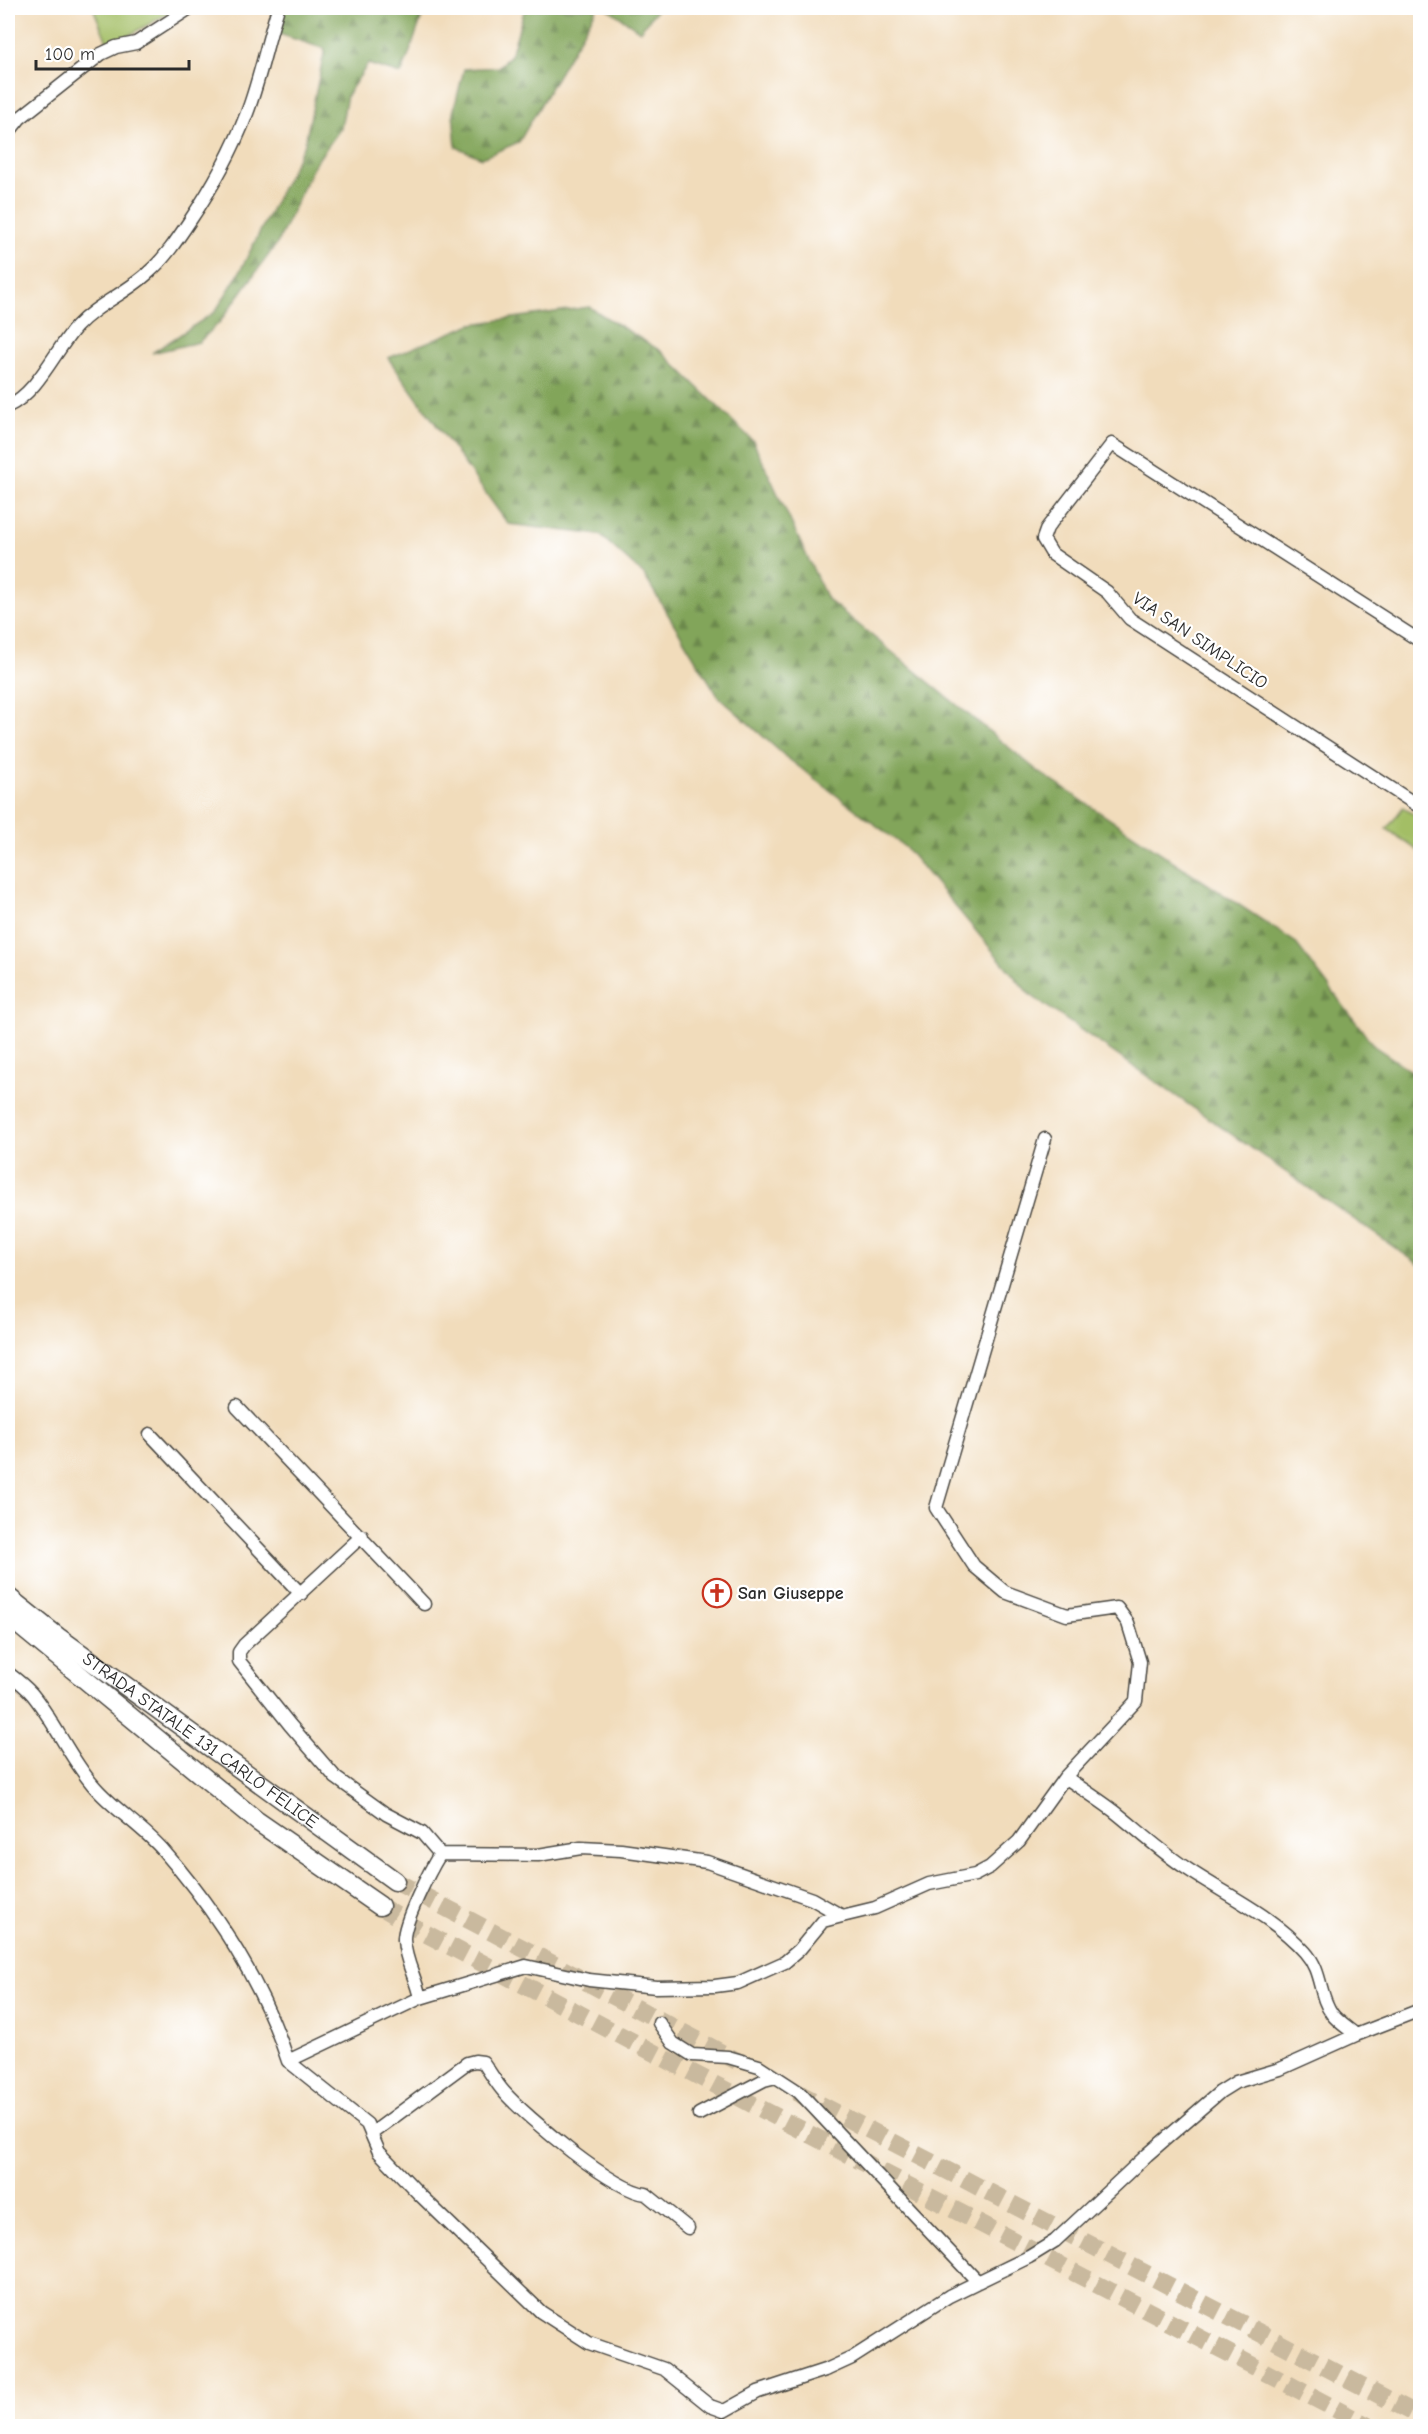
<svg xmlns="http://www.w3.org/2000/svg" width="1428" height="2434" font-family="'Comic Neue',sans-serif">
<defs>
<pattern id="forest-firs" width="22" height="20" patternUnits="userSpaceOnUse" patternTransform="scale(1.5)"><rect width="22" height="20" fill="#82a55a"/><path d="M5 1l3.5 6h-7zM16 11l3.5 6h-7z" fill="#6b874b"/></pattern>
</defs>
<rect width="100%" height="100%" fill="#fff"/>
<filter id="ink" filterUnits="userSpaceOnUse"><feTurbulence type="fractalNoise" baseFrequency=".0167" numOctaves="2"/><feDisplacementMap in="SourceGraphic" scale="12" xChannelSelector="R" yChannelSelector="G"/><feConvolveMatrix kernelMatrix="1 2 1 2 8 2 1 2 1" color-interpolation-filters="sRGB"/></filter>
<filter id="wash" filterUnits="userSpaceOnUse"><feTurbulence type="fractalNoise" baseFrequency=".008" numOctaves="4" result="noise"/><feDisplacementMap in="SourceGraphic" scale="24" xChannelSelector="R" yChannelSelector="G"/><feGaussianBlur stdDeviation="1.35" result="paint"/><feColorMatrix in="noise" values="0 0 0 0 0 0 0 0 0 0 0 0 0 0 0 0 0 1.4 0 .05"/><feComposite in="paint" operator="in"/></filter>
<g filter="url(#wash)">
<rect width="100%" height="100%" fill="#f1dcbb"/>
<path fill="url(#forest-firs)" stroke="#566842" stroke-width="1.5" d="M283 8H426C416 29 411 53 401 74L368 64 347 95 341 128 314 165 278 242 219 323 199 342 152 353 215 312 238 275 305 143 325 49 276 33Z
M525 8H597L519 142 482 158 456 147 453 113 464 69 498 67 511 55Z
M607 8H658L640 31Z
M589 307 661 351 753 441 827 599 1039 772 1295 942 1374 1046 1420 1077V1265L1029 994 906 848 786 757 718 696 644 575 600 535 508 524 388 358 472 324Z"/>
<path fill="#a3be65" stroke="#677448" stroke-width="1.5" d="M93 8H178L124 38 108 44Z
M1403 807 1420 819V852L1387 829Z"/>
</g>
<g filter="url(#ink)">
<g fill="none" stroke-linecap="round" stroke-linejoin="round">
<path stroke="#c9b99e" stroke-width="18" stroke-dasharray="18 9" stroke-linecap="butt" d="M395 1881 737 2061
M380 1906 419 1930 1368 2426
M796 2092 1420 2416"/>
<g stroke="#494641" stroke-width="15">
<path id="minor" d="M8 133 20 118 101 54 116 47 136 43 190 8
M8 406C38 392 54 352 76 327 97 304 127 293 149 272 165 258 177 240 189 222 212 188 232 152 247 113 260 79 267 42 278 8
M1420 641 1112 444 1047 528 1043 539 1052 554 1107 592 1130 619 1420 807
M237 1407 424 1604
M150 1434 301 1594
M362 1536 244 1645 239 1652V1661L290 1725 336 1778 386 1814 422 1833 440 1854
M8 1673C16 1679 25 1686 32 1694 55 1722 69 1757 93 1785 113 1809 142 1826 163 1850 217 1912 262 1982 288 2061
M1065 1777C1081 1788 1098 1799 1114 1811 1138 1830 1160 1851 1186 1868 1226 1895 1272 1915 1305 1952 1323 1972 1318 1995 1332 2014 1338 2022 1349 2029 1356 2035
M420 1998C416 1978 405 1961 404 1940 403 1923 430 1870 440 1854L538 1855 581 1848 621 1850 707 1862 812 1899 842 1916 875 1908 929 1884 975 1875 990 1867 1019 1841 1065 1777 1136 1701 1140 1662 1128 1623 1117 1608 1067 1615 1005 1592 974 1566 936 1508 1045 1139
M659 2023 673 2043 692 2055 728 2057 759 2066 799 2092 978 2282
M288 2061 367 2124 379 2152 420 2195 541 2312 589 2343 664 2369 710 2406 724 2411 758 2392 828 2369 852 2358 949 2296 1029 2257 1055 2241 1147 2155 1220 2092 1236 2082 1280 2069 1356 2035 1420 2010
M288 2061 420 1998 526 1966 589 1980 656 1987 715 1986 738 1983 785 1962 799 1950 823 1921 842 1916
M699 2114 764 2080 776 2077
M371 2134 467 2063 475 2061 483 2062C490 2072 496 2083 504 2092 527 2118 614 2191 646 2194L688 2228"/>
</g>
<g stroke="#494641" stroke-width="21">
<g id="highway">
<path id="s1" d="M8 1597 58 1637 395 1881"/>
<path d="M8 1616 257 1821 380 1906"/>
</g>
</g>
<use href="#minor" stroke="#fff" stroke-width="12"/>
<use href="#highway" stroke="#fff" stroke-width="18"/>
</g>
</g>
<defs>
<g id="church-ring" transform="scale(1.5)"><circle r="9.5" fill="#fff" stroke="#c8321e" stroke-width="1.5"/><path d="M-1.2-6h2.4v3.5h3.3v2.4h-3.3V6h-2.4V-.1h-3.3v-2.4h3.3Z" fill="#c8321e"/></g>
</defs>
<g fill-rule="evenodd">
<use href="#church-ring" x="717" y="1593"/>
</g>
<g text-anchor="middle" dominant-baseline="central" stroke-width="4.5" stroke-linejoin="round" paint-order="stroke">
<g font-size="18" fill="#2b2b2b" stroke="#fff">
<text transform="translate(1200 641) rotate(34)">VIA SAN SIMPLICIO</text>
<text stroke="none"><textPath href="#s1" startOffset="240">STRADA STATALE 131 CARLO FELICE</textPath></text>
</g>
<g font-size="18" font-weight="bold" fill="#2b2b2b" stroke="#fff" text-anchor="start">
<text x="738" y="1593">San Giuseppe</text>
</g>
</g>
<rect width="1428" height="2434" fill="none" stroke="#fff" stroke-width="30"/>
<path d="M36 60v9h153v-9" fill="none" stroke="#2b2b2b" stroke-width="3"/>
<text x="45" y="60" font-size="18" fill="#2b2b2b" stroke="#ffffff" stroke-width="4.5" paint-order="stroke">100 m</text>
</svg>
